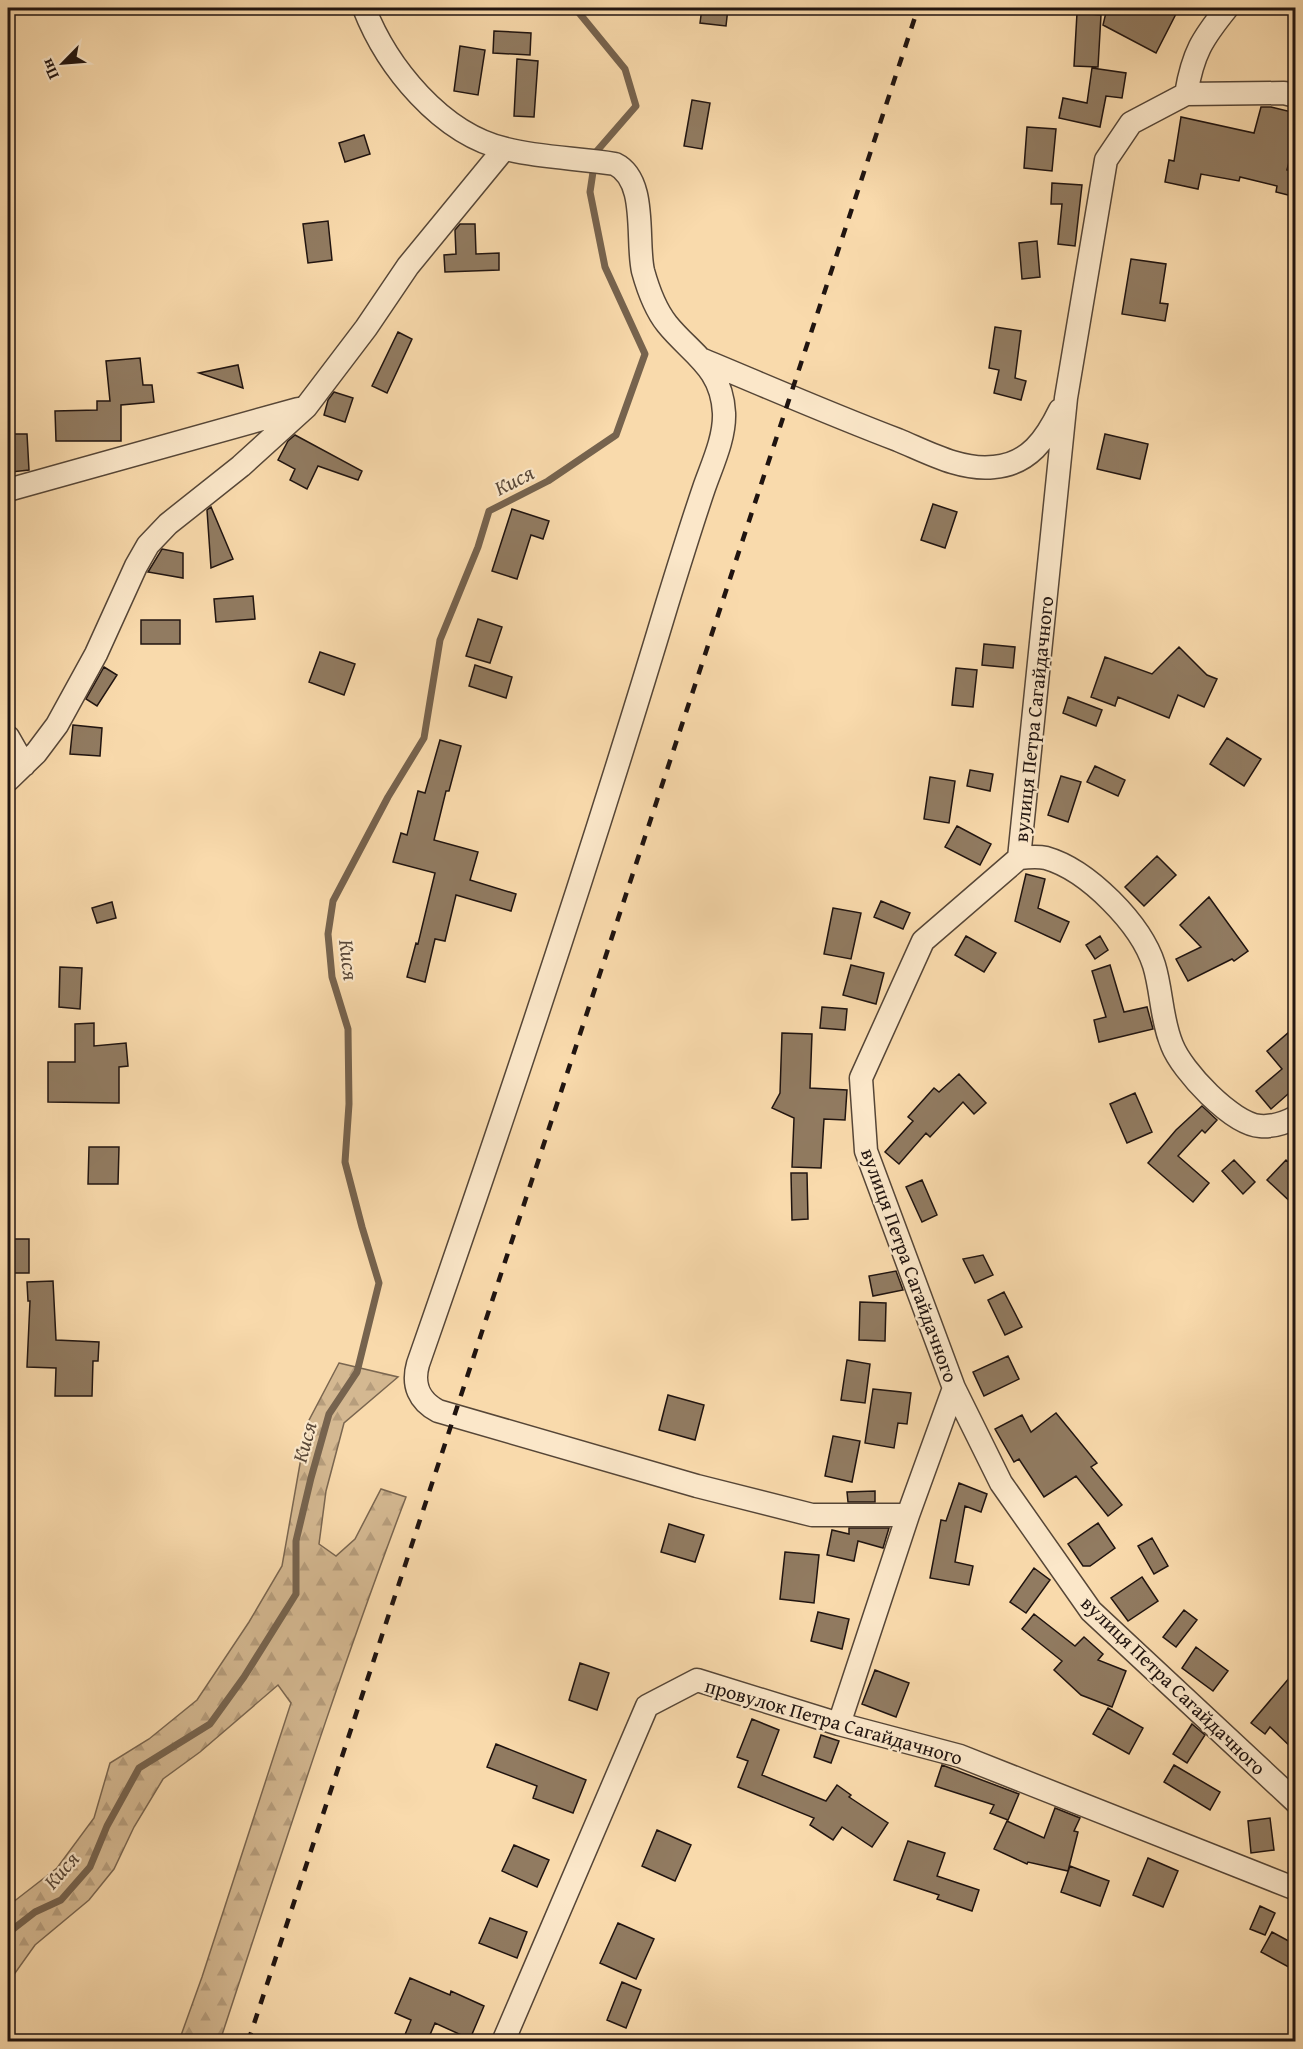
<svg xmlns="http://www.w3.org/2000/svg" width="1303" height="2049" font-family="'Gentium Book Plus',serif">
<defs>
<pattern id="forest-firs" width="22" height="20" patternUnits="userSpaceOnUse" patternTransform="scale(1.5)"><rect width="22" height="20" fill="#d4b891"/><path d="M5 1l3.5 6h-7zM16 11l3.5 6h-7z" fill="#b69d7c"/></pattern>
</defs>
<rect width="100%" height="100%" fill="#f9daac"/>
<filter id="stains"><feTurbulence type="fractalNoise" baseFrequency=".00333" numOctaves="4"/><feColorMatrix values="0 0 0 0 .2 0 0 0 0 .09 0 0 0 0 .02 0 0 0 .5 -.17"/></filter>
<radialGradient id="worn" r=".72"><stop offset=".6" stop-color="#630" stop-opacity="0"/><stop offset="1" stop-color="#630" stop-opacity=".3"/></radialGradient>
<path fill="url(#forest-firs)" stroke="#7a6650" stroke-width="1.5" d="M339 1363 398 1377 344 1423 326 1491 319 1544 336 1556 355 1539 381 1489 406 1497C338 1676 280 1859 220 2041H179L202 1977 291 1703 278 1685 200 1752 163 1779 134 1827 114 1869 89 1900 35 1945 8 1983V1906L57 1868 94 1818 110 1763 149 1739 197 1700 249 1622 282 1566 307 1424Z"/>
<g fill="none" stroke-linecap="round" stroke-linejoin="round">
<path stroke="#76634e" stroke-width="7" d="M8 1933 35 1912 61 1900 90 1867 107 1826 139 1768 210 1724 244 1677 296 1594V1541L311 1478 329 1414 357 1372 379 1283 362 1227 345 1162 349 1104 348 1029 332 977 328 934 333 901 388 797 424 738 440 640 478 547 489 511 548 481 616 435 645 354 605 267 590 192 596 152 636 106 625 69 575 8"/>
</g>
<path fill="#917b61" stroke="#201410" stroke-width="1.5" d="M702 8H728L726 26 700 23Z
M1107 8H1179L1156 53 1103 25Z
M1077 13 1101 15 1098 67 1074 66Z
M494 31 531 33 530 55 493 53Z
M460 46 485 50 478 95 454 91Z
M517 59 538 61 534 117 514 116Z
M1092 68 1126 73 1122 98 1106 96 1100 127 1059 118 1063 98 1087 103Z
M692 100 710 103 702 149 684 146Z
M1261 107H1271L1296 113V135L1287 170 1296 172V197L1276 192 1277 186 1240 177 1239 181 1201 174 1198 189 1165 182 1169 160 1174 161 1181 117 1254 133Z
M1027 127 1056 129 1052 171 1024 168Z
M364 135 370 154 345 162 339 143Z
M1052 183 1082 185 1075 246 1058 244 1062 204H1051Z
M328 221 332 260 308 263 303 224Z
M460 224H475L476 254 499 253V270L445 272 444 255 456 254 455 230Z
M1037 241 1040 277 1022 279 1019 243Z
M1131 259 1166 264 1160 303 1168 304 1165 321 1122 314Z
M995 327 1021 331 1015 378 1026 381 1021 400 994 393 999 370 989 368Z
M398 332 412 339 387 393 372 386Z
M140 358 143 385H152L154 402 121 405V441H56L55 411 97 410V401H110L106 361Z
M238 365 243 388 199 373Z
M334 392 353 398 345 422 324 415 328 400Z
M10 434H27L29 470 11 472Z
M1105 434 1148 444 1140 479 1097 469Z
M295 435 362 471 358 480 318 466 307 489 290 480 295 469 278 460 288 441Z
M933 504 957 512 945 548 921 540Z
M211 507 233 559 211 568 207 510Z
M512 509 549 521 543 539 531 535 517 579 492 571Z
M162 549 183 553V578L148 572Z
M253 596 255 619 216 622 214 599Z
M478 619 502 627 490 663 466 656Z
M141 620H180V644H141Z
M984 644 1015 647 1013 668 982 665Z
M1179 647 1207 675 1217 679 1204 707 1178 695 1169 718 1118 697 1115 706 1091 697 1105 657 1152 674Z
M320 652 355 664 344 695 309 682Z
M475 665 512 677 506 698 469 686Z
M104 667 117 675 97 706 86 699Z
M956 668 977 670 973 707 952 705Z
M1068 697 1102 710 1096 726 1063 713Z
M73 725 102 728 100 756 70 754Z
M1227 738 1261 759 1244 786 1210 764Z
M440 740 461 746 449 791H446L434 840 478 852 470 880 516 894 511 911 456 895 445 941 435 939 425 982 407 977 416 943 418 944 435 873 393 862 401 833 407 835 418 791 425 793Z
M1095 766 1125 780 1118 796 1087 782Z
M970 770 993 774 990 791 967 786Z
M1061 776 1081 782 1068 822 1048 815Z
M930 777 955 781 949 823 924 819Z
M957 826 991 844 980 865 945 847Z
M1157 856 1176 875 1144 906 1125 887Z
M1026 874 1045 879 1038 908 1069 922 1060 942 1015 921Z
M1209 897 1248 951 1234 961 1232 959 1188 981 1176 959 1201 947 1180 925Z
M881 901 910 913 903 929 874 917Z
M112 902 116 918 97 923 92 908Z
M833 908 861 913 851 959 824 954Z
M966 936 996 953 984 972 955 955Z
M1100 936 1108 950 1095 959 1086 945Z
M851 965 884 973 876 1004 843 995Z
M1110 965 1124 1012 1147 1007 1153 1029 1099 1042 1094 1020 1106 1017 1092 971Z
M60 967 82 968 80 1009 59 1007Z
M822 1007 847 1009 845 1030 820 1028Z
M94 1023V1046L126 1043 128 1066 119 1067V1103L48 1102V1062H75V1024Z
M1296 1026V1087L1271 1109 1256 1091 1282 1069 1267 1051Z
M782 1033 812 1034 810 1088 847 1090 845 1120 824 1119 821 1168 792 1167 794 1118 772 1108 780 1093Z
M959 1074 986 1103 974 1114 963 1102 930 1137 926 1133 899 1164 885 1152 913 1121 908 1117 934 1088 939 1092Z
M1135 1093 1152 1132 1127 1143 1110 1104Z
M1202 1106 1217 1120 1205 1133 1202 1130 1178 1156 1209 1183 1193 1202 1148 1163 1176 1130Z
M89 1147H119L118 1184H88Z
M1234 1160 1255 1182 1243 1194 1222 1171Z
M1286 1160 1296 1169V1207L1267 1180Z
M791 1173H807L808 1219 792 1220Z
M922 1180 937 1215 922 1222 906 1187Z
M8 1239H29V1273H8Z
M983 1255 993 1275 975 1283 963 1259Z
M896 1271 903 1290 873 1296 869 1276Z
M53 1281 56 1340 99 1342 98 1361H93L92 1396H55L56 1368 27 1367 30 1301H28L27 1282Z
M1004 1292 1022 1327 1005 1335 988 1300Z
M860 1302 886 1303 885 1341 859 1340Z
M1008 1356 1019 1379 984 1396 973 1372Z
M847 1360 870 1364 865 1403 841 1400Z
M873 1389 911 1393 907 1424 898 1423 894 1448 865 1443Z
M668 1395 704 1405 695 1440 659 1430Z
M1056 1413 1097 1463 1091 1467 1122 1505 1108 1516 1076 1476 1044 1497 1019 1459 1014 1462 995 1429 1022 1415 1031 1432Z
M833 1436 860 1441 852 1482 825 1476Z
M959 1483 987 1494 981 1512 965 1506 955 1562 973 1566 969 1585 930 1578 941 1520 946 1521Z
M875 1491V1502H848L847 1492Z
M1098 1523 1115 1548 1090 1566H1083L1068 1544Z
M669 1524 704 1535 695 1562 661 1552Z
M849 1528H889L883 1548 858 1541 854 1561 827 1555 832 1530 849 1534Z
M1152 1538 1168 1566 1154 1574 1138 1546Z
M785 1552 819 1555 814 1603 780 1599Z
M1034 1568 1050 1580 1026 1613 1010 1602Z
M1142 1577 1158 1601 1128 1621 1111 1598Z
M1184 1610 1197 1620 1176 1647 1163 1637Z
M818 1612 849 1619 842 1649 811 1641Z
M1034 1614 1075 1646 1084 1637 1103 1654 1098 1660 1126 1671 1112 1707 1081 1695 1054 1670 1062 1661 1022 1629Z
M1196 1647 1228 1671 1213 1691 1182 1668Z
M580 1663 609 1673 597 1710 569 1700Z
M875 1670 909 1683 896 1717 862 1704Z
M1296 1670V1752L1270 1727 1265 1734 1251 1723Z
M1108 1708 1143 1728 1129 1754 1093 1734Z
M752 1719 779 1730 762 1775 826 1801 837 1785 851 1795 849 1797 888 1823 872 1847 842 1827 833 1840 810 1825 814 1818 738 1787 748 1761 737 1757Z
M1192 1724 1205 1735 1187 1763 1173 1754Z
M821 1735 839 1741 831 1763 814 1757Z
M496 1744 586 1780 573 1813 533 1798 537 1786 487 1767Z
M942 1765 1019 1794 1008 1820 990 1813 994 1805 935 1786Z
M1174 1765 1220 1792 1210 1810 1164 1782Z
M1055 1808 1080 1818 1074 1831 1078 1832 1068 1871 1028 1862 1027 1864 994 1849 1007 1821 1044 1838Z
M1270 1818 1274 1850 1251 1853 1248 1821Z
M657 1830 691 1845 675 1881 642 1866Z
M908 1841 945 1853 937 1876 979 1890 972 1911 937 1899 939 1895 894 1880Z
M514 1845 549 1860 537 1887 502 1871Z
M1148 1858 1178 1871 1163 1907 1133 1895Z
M1070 1866 1109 1881 1100 1906 1061 1892Z
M1260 1906 1275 1913 1265 1935 1250 1929Z
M490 1918 527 1932 517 1958 479 1943Z
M618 1923 654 1939 636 1979 600 1963Z
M1272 1932 1296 1945V1971L1261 1952Z
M410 1978 450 1995 451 1991 484 2006 470 2039 435 2023 427 2042H402L411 2020 395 2013Z
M622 1982 641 1990 626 2028 607 2020Z"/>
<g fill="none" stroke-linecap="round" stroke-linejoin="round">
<g stroke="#564637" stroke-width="25">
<path id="minor" d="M364 8C387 67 441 134 506 149 541 158 579 158 615 164 648 180 636 240 643 271 648 289 655 309 667 324 691 354 722 367 724 413 725 438 712 465 704 488 691 526 679 565 667 604 590 860 506 1112 418 1364 412 1385 419 1401 438 1411L697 1486 812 1515H908
M1186 94C1193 53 1202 39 1227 8
M1296 96 1284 93 1186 94 1131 123 1106 160 1066 398 1019 858 923 941 861 1078 866 1151 954 1388 1001 1483 1091 1611 1296 1802
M703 360C768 387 832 415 898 440 927 452 961 471 994 467 1029 464 1046 439 1060 410
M8 490 298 409
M8 737 24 765
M8 780 36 753 57 725 96 654 136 566 148 545 168 524 241 466 306 407 366 328 408 266 504 149
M1019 858C1028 857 1037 856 1046 858 1088 870 1141 924 1154 965 1162 991 1161 1019 1172 1045 1182 1071 1232 1124 1260 1126 1273 1127 1285 1123 1296 1117
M839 1724 908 1515 954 1388
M503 2042 647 1706 697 1680 839 1724 960 1756 1296 1889"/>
</g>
<use href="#minor" stroke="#fbe7c9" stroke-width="22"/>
<path stroke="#201410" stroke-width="4.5" stroke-dasharray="10 10" stroke-linecap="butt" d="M248 2042 918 8"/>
</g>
<g text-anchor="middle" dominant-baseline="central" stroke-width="4.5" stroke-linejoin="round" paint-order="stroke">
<g font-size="20" fill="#201410" stroke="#fbe7c9">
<text transform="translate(1033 719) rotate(-84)">вулиця Петра Сагайдачного</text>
<text transform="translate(910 1265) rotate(70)">вулиця Петра Сагайдачного</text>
<text transform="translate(1174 1685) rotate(44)">вулиця Петра Сагайдачного</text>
<text transform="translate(834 1721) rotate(16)">провулок Петра Сагайдачного</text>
</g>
<g font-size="21" font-style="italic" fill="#594839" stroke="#fbe7c9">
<text transform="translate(514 480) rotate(-27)">Кися</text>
<text transform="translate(349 960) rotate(83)">Кися</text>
<text transform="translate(304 1442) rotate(-75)">Кися</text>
<text transform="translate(61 1870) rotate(-49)">Кися</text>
</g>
</g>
<rect width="1303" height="2049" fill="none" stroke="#f9daac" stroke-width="30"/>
<rect x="9" y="9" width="1285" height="2031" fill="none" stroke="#201410" stroke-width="3"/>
<rect x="15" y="15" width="1273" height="2019" fill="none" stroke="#201410" stroke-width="1.5"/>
<g transform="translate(63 63) rotate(245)" stroke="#fbe7c9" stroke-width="4.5" paint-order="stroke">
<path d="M0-4.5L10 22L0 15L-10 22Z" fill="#201410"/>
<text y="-9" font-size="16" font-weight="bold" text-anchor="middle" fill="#201410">Пн</text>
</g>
<rect width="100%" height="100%" filter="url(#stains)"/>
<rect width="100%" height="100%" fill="url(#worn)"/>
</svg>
